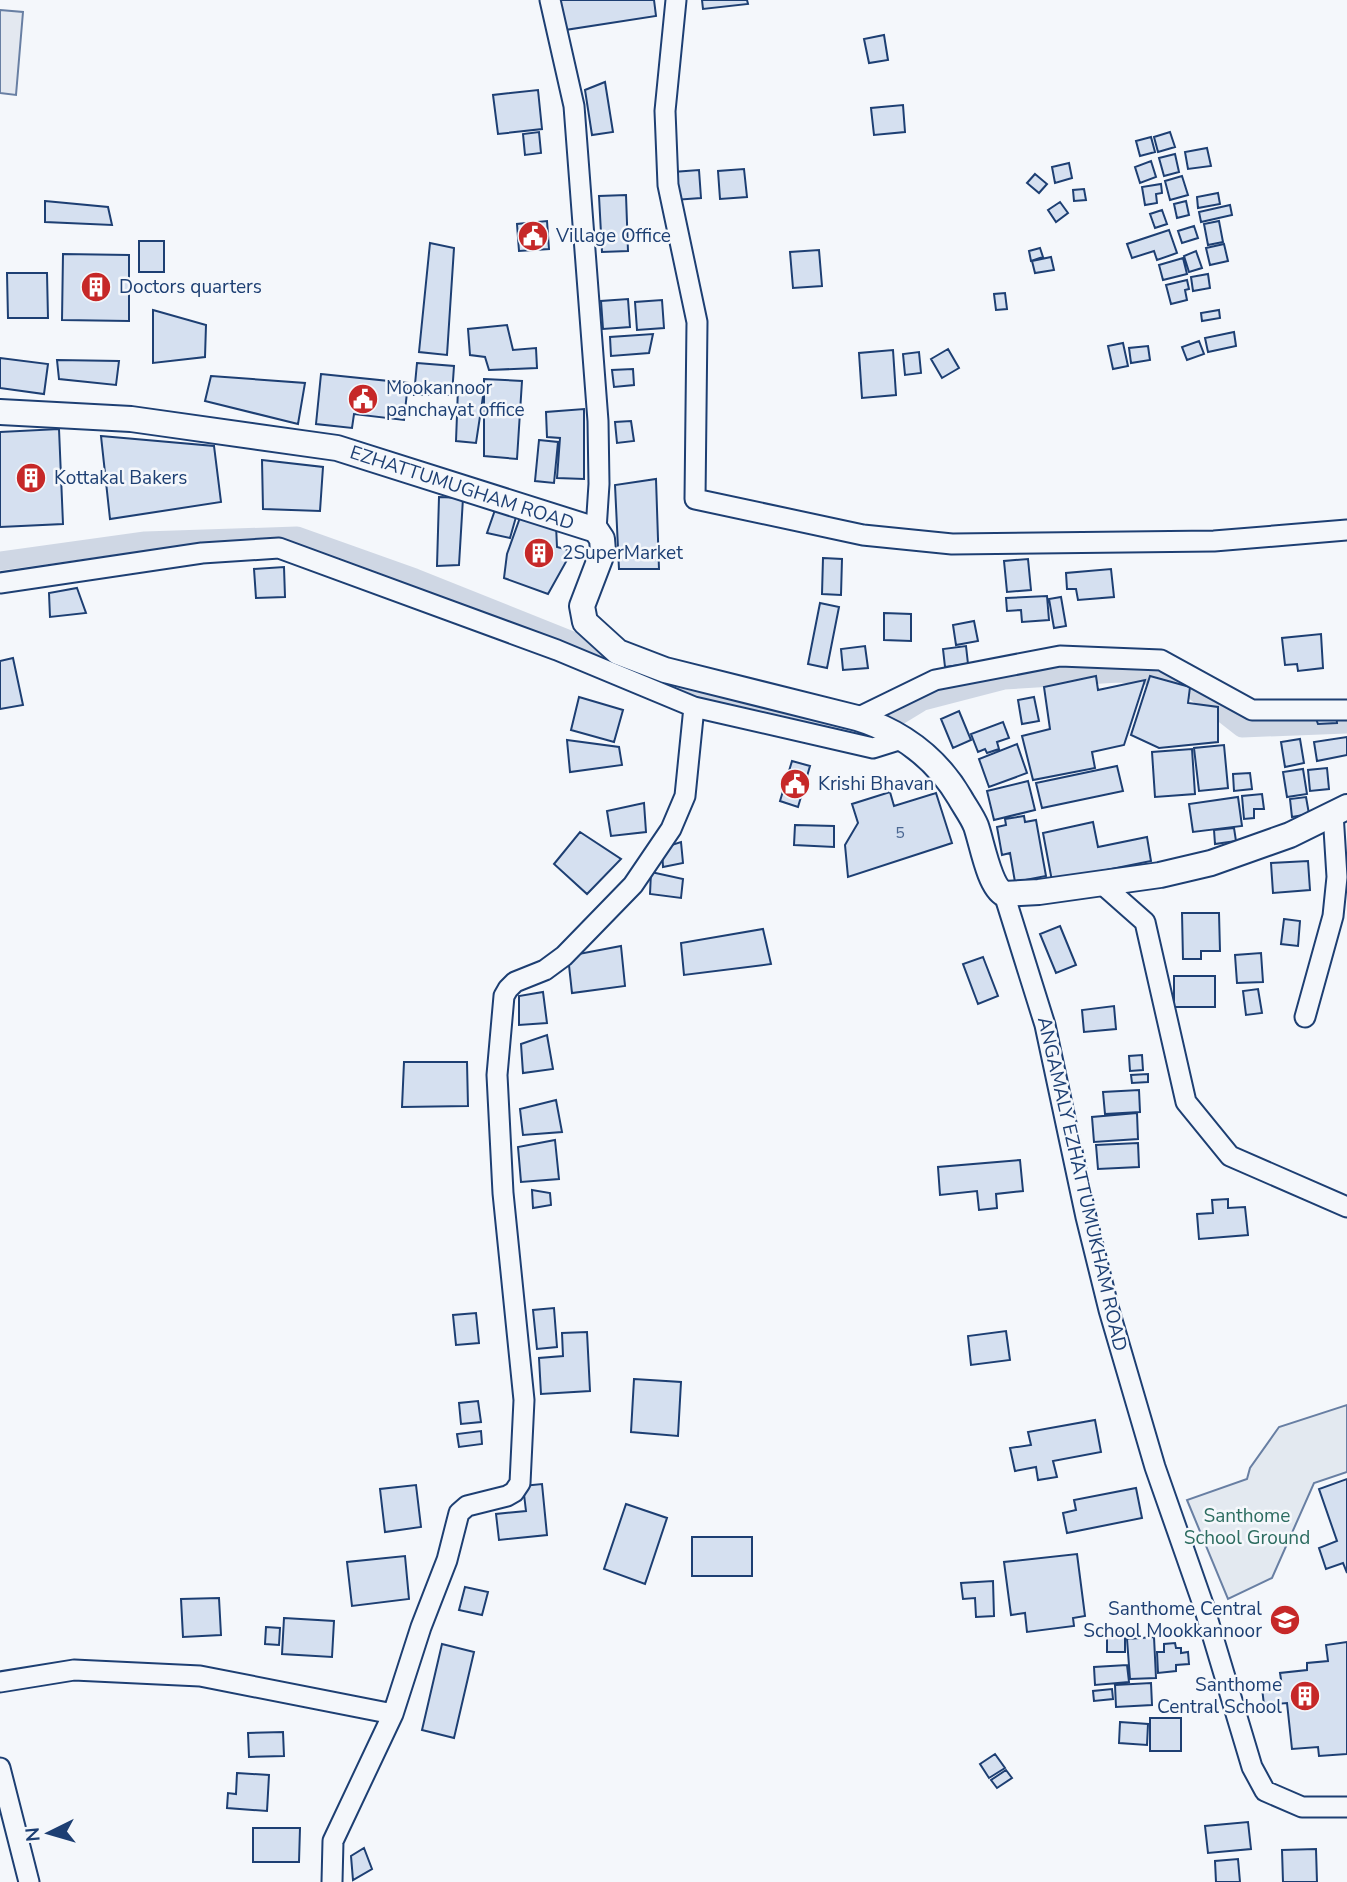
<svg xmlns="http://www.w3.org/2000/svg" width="1347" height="1882" font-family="'Nunito Sans',sans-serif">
<rect width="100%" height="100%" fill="#f4f7fb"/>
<path fill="#e3e9f0" stroke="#687fa3" stroke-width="2" d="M1347 1405V1472L1314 1483 1272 1578 1228 1599 1187 1500 1247 1479 1250 1468 1279 1427Z"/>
<path fill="#e3e8f0" stroke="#687fa3" stroke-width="2" d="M0 10 23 12 16 95 0 93Z"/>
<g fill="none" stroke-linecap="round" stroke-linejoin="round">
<path stroke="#cfd7e4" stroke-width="19" d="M0 561 145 541 297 536 415 578 625 662
M662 678 708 697 865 736 881 726
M882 726 923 701 1004 680 1119 673 1178 678 1242 728 1347 724"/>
</g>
<path fill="#d5e0f0" stroke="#1d3f73" stroke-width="2" d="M560 0H654L656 16 565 30Z
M702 0H747L748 4 703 9Z
M884 35 888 60 869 63 864 39Z
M605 82 613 132 592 135 585 90Z
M538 90 542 129 498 134 493 95Z
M903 105 905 132 874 135 871 108Z
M539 132 541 153 525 155 523 134Z
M1170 132 1175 147 1158 152 1154 137Z
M1151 137 1155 152 1140 156 1136 141Z
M1207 148 1211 166 1188 169 1185 152Z
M1175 154 1179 172 1164 176 1159 158Z
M1151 161 1156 177 1140 183 1135 167Z
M1069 163 1072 178 1055 183 1052 167Z
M744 169 747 197 720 199 718 171Z
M699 170 701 198 674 200 673 172Z
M1035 174 1047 184 1039 193 1027 183Z
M1182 176 1188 195 1170 200 1165 181Z
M1161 184 1162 193 1156 194 1157 203 1145 205 1142 187Z
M1084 189 1086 200 1074 201 1073 190Z
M1218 193 1220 204 1198 208 1197 197Z
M626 195 628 251 602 252 599 196Z
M45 201 108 207 112 225 45 222Z
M1186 201 1189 215 1177 218 1174 204Z
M1060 202 1068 213 1056 222 1048 210Z
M1230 205 1232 215 1201 222 1199 212Z
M1162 210 1167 224 1155 228 1150 214Z
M547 221 549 249 519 251 517 224Z
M1219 221 1223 242 1208 245 1204 224Z
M1194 226 1198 238 1182 243 1178 231Z
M1169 230 1177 253 1157 260 1154 251 1132 258 1127 244Z
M139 241H164V272H139Z
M430 243 454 248 447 355 419 352Z
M1224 244 1228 261 1210 265 1206 248Z
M1040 248 1043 257 1031 261 1029 251Z
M819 250 822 286 793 288 790 252Z
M1196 251 1202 268 1189 272 1184 256Z
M63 254 129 255V321L62 320Z
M1051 257 1054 270 1035 273 1032 261Z
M1183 258 1187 274 1163 280 1159 265Z
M7 273H47L48 318H8Z
M1208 274 1210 288 1193 291 1191 277Z
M1187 280 1189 289 1185 290 1187 300 1171 304 1166 285Z
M1005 293 1007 309 996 310 994 294Z
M628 299 630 327 603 329 601 301Z
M662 300 664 328 637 330 635 302Z
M153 310 206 325 205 357 153 363Z
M1219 310 1220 318 1202 321 1201 313Z
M507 325 513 350 536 348 537 368 489 370 485 357 470 355 468 329Z
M1234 332 1236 346 1208 352 1205 338Z
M653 334 649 353 611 356 610 337Z
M1199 341 1204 354 1187 360 1182 347Z
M1123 343 1128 366 1113 369 1108 346Z
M1148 346 1150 360 1131 363 1129 348Z
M948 349 959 368 942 378 931 359Z
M893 350 896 395 862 398 859 353Z
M919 352 921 373 905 375 903 354Z
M0 358 48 364 44 394 0 388Z
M57 360 119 361 116 385 59 379Z
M417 363 454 366 452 395H414Z
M633 369 634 385 614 387 612 370Z
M321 374 408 383 404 420 354 414 352 428 316 424Z
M211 376 305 383 298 424 205 401Z
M484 379 522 381 517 459 484 456Z
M458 388 484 390 476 443 456 441Z
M584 409V479L557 478 560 438 547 437 546 412Z
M631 421 634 441 617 443 615 422Z
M59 429 63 524 0 527V432Z
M101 436 214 446 221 502 110 519Z
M539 440 558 442 554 483 535 481Z
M262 460 323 467 320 511 263 509Z
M656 479 659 569H619L615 485Z
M439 497 463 498 459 565 437 566Z
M495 510 516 517 510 538 487 533Z
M522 512 556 525 557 547 572 551 548 594 504 578 507 554Z
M823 558 842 559 841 595 822 594Z
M1028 559 1031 590 1007 592 1004 561Z
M284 567 285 597 256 598 254 569Z
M1111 569 1114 597 1078 600 1076 589H1067L1066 573Z
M77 588 86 613 50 617 49 593Z
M1047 596 1049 620 1022 622 1021 610 1007 611 1006 598Z
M1061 597 1066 626 1054 628 1049 599Z
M820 603 839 607 827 668 808 664Z
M884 613 911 614V641L884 640Z
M974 621 978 641 956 645 953 625Z
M1321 634 1323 668 1298 671 1297 664 1285 665 1282 638Z
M865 646 868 668 843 670 841 649Z
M966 646 968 664 945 667 943 649Z
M13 658 23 705 0 709V661Z
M1096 676 1098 690 1145 680 1124 745 1092 752 1095 768 1033 780 1022 736 1050 729 1044 687Z
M1150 676 1190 687 1188 703 1218 707V742L1159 748 1131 735Z
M579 697 623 710 614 742 571 730Z
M1034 697 1039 721 1022 724 1018 700Z
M959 711 971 740 953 748 941 719Z
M1336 714 1337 723 1318 724 1315 716Z
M1003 722 1009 738 997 742 999 749 987 753 985 749 978 752 971 734Z
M1347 737V755L1317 761 1314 742Z
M1300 739 1304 763 1285 767 1281 742Z
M567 740 619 747 622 765 570 772Z
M1017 744 1027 773 989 787 979 759Z
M1224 745 1228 788 1199 791 1194 748Z
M1192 749 1195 794 1155 797 1152 752Z
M792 761 810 766 798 807 780 801Z
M1117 766 1123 791 1042 808 1036 783Z
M1327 768 1329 789 1310 791 1308 770Z
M1303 769 1307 794 1287 797 1283 772Z
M1250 773 1252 789 1234 791 1233 774Z
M1028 781 1035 810 994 820 987 791Z
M890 792 894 806 936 793 952 843 848 877 845 845 858 823 852 804Z
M1262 794 1264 809H1254V818L1244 819 1242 796Z
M1238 797 1242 826 1193 832 1189 804Z
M1306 797 1309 814 1292 817 1290 799Z
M644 803 646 832 611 836 607 811Z
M1024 816 1025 822 1036 820 1046 876 1015 882 1010 853 1002 855 997 827 1006 825 1005 819Z
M1093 822 1098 847 1147 837 1151 861 1052 881 1043 833Z
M795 825 834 826V847L794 845Z
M1234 828 1236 841 1215 844 1214 830Z
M580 832 621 859 587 894 554 864Z
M681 842 683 863 663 867 662 848Z
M1308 861 1310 890 1273 893 1271 863Z
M651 872 683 879 681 898 650 894Z
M1182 913H1219L1220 951H1201V959H1183Z
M1284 919 1300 921 1298 946 1281 944Z
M1060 926 1076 965 1056 973 1040 934Z
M763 929 771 964 684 975 681 943Z
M621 946 625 986 572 993 568 956Z
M1261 953 1263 982 1237 983 1235 955Z
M983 957 998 996 978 1004 963 964Z
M1174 976H1215V1007H1174Z
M1258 989 1262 1013 1246 1015 1243 991Z
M543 992 547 1023 519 1025V996Z
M1114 1006 1116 1029 1084 1032 1082 1010Z
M547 1035 553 1069 523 1073 521 1044Z
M1142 1055 1143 1070 1130 1071 1129 1056Z
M404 1062H467L468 1106 402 1107Z
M1148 1074V1082L1132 1083 1131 1075Z
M1139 1090 1140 1112 1105 1114 1103 1092Z
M556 1100 562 1132 523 1135 520 1109Z
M1137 1113 1138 1139 1094 1142 1092 1117Z
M555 1140 559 1179 521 1182 518 1147Z
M1138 1143 1139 1167 1098 1169 1096 1145Z
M1020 1160 1023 1191 996 1194 997 1208 979 1210 977 1191 940 1195 938 1167Z
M532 1190 550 1193 551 1205 533 1208Z
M1228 1199V1208L1245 1207 1248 1235 1199 1239 1197 1214 1213 1213 1212 1200Z
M554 1308 557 1347 537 1349 533 1310Z
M476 1313 479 1343 456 1345 453 1315Z
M1006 1331 1010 1360 971 1365 968 1336Z
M587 1332 590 1391 541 1394 539 1358 563 1356 562 1333Z
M634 1379 681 1382 678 1436 631 1432Z
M478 1401 481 1422 461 1424 459 1403Z
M1095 1420 1101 1452 1053 1461 1057 1477 1038 1480 1036 1467 1015 1471 1010 1448 1031 1445 1028 1432Z
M481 1431 482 1444 459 1447 457 1434Z
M1347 1479V1573L1343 1563 1326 1569 1319 1548 1337 1541 1319 1489Z
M542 1484 547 1535 499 1540 496 1514 526 1511 523 1486Z
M416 1485 421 1527 385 1532 380 1489Z
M1136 1488 1142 1518 1067 1533 1063 1513 1076 1510 1074 1500Z
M626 1504 667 1518 645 1584 604 1569Z
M692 1537H752V1576H692Z
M1077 1554 1085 1616 1073 1618 1074 1626 1027 1632 1025 1613 1011 1615 1004 1562Z
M405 1556 409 1599 352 1606 347 1562Z
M993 1581 994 1616 976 1617 975 1598 963 1599 961 1583Z
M465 1587 488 1592 482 1615 459 1610Z
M219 1598 221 1635 183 1637 181 1599Z
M284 1618 334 1621 332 1657 282 1654Z
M266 1627 280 1628 279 1645 265 1644Z
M1107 1631H1125V1652H1107Z
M1154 1637 1156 1678 1130 1679 1127 1639Z
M1347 1642V1754L1319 1756 1318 1747 1292 1749 1287 1703 1264 1705 1262 1688 1282 1686 1280 1673 1307 1670V1663L1328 1661 1326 1645Z
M1175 1643 1176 1648H1181V1653L1188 1652 1189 1664 1176 1665V1671L1158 1673 1157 1652H1164V1644Z
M442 1644 474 1652 454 1738 422 1730Z
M1127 1665 1129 1682 1095 1685 1094 1667Z
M1151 1683 1152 1705 1116 1707 1115 1685Z
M1112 1689 1113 1699 1094 1701 1093 1691Z
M1150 1718H1181V1751H1150Z
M1120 1722 1148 1724 1147 1745 1119 1743Z
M283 1732 284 1756 249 1757 248 1733Z
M995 1754 1005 1768 989 1778 980 1764Z
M1006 1770 1012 1778 997 1788 991 1780Z
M237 1773 269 1775 267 1811 227 1808 228 1793 236 1794Z
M1248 1822 1251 1849 1208 1853 1205 1826Z
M253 1828H300L299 1862H253Z
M364 1848 372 1869 353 1880 351 1856Z
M1316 1849 1317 1882H1283L1282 1850Z
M1238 1859 1240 1882H1216L1215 1861Z"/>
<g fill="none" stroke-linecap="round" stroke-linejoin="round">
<g stroke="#1d3f73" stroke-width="23">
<path id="minor" d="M550 0 574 106 598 421 599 484 596 530
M676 0 665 111 668 185 697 322 695 499 863 535 952 544 1214 541 1347 530
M0 583 202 553 279 548 557 650 694 707 873 748 905 738
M857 718 935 680 1060 656 1161 660 1252 710H1347
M1102 884 1145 922 1186 1102 1230 1156 1347 1207
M1004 894 1045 1025 1086 1217 1109 1310 1155 1467 1204 1607 1252 1767 1265 1791 1302 1807H1347
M1305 1017 1333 916 1337 877 1333 813
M0 1682 74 1670 200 1676 393 1714
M0 1768 29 1882
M332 1882 333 1841 393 1714 421 1627 447 1560 459 1513 467 1506 507 1496 514 1492 520 1483 524 1400 503 1193 497 1075 504 996 508 989 515 982 545 970 564 956 633 885 671 829 685 796 694 707"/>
</g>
<g stroke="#1d3f73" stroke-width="28">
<path id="major" d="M0 412 131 419 337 448 596 530 602 539 603 551 582 606 585 622 618 652 665 670 857 718C902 732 936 757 960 798 965 807 972 816 976 826 982 843 989 886 1004 894L1039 892 1160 875 1211 863 1290 835 1347 807"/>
</g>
<use href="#minor" stroke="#f4f7fb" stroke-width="19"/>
<use href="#major" stroke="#f4f7fb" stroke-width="24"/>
</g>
<defs>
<g id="civic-disc" transform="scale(1.575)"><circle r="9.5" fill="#c62828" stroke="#f4f7fb"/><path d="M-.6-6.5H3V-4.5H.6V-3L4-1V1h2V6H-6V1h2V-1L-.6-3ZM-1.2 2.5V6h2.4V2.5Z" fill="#fff"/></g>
<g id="building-disc" transform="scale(1.575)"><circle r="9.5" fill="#c62828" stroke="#f4f7fb"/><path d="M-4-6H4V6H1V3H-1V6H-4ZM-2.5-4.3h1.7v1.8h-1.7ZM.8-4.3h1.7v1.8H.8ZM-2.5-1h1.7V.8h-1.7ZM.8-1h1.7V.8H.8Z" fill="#fff"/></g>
<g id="school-disc" transform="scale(1.575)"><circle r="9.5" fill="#c62828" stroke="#f4f7fb"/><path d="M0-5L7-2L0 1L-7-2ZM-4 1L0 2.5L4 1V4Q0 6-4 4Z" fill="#fff"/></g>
</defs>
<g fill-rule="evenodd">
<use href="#civic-disc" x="533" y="236"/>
<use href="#building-disc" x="96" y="287"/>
<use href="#civic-disc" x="363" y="399"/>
<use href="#building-disc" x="31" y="478"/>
<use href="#building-disc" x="539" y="553"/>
<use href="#civic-disc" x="795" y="784"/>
<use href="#school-disc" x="1285" y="1620"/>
<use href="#building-disc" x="1305" y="1696"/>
</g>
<g text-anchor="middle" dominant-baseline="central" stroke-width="5" stroke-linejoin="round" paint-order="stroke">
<g font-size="16" fill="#4b6792">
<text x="900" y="833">5</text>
</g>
<g font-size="19" fill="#1d3f73" stroke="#f4f7fb" text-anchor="start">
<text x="556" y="236">Village Office</text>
<text x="119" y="287">Doctors quarters</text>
<text x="386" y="388">Mookannoor<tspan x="386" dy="22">panchayat office</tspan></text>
<text x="54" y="478">Kottakal Bakers</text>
<text x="562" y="553">2SuperMarket</text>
<text x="818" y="784">Krishi Bhavan</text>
<text x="1262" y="1609" text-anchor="end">Santhome Central<tspan x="1262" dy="22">School Mookkannoor</tspan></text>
<text x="1282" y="1685" text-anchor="end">Santhome<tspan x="1282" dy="22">Central School</tspan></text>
</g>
<g font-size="19" fill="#1d3f73" stroke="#f4f7fb">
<text transform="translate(462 488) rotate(18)">EZHATTUMUGHAM ROAD</text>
<text transform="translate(1082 1184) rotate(77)">ANGAMALY EZHATTUMUKHAM ROAD</text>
</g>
<g font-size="19" fill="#2c6c60" stroke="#f4f7fb">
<text x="1247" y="1516">Santhome<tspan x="1247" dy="22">School Ground</tspan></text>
</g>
</g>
<g transform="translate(49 1833) rotate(265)" stroke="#f4f7fb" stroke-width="5" paint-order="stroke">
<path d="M0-5L12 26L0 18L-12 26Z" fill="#1d3f73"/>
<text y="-10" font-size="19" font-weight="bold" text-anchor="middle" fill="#1d3f73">N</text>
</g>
</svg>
